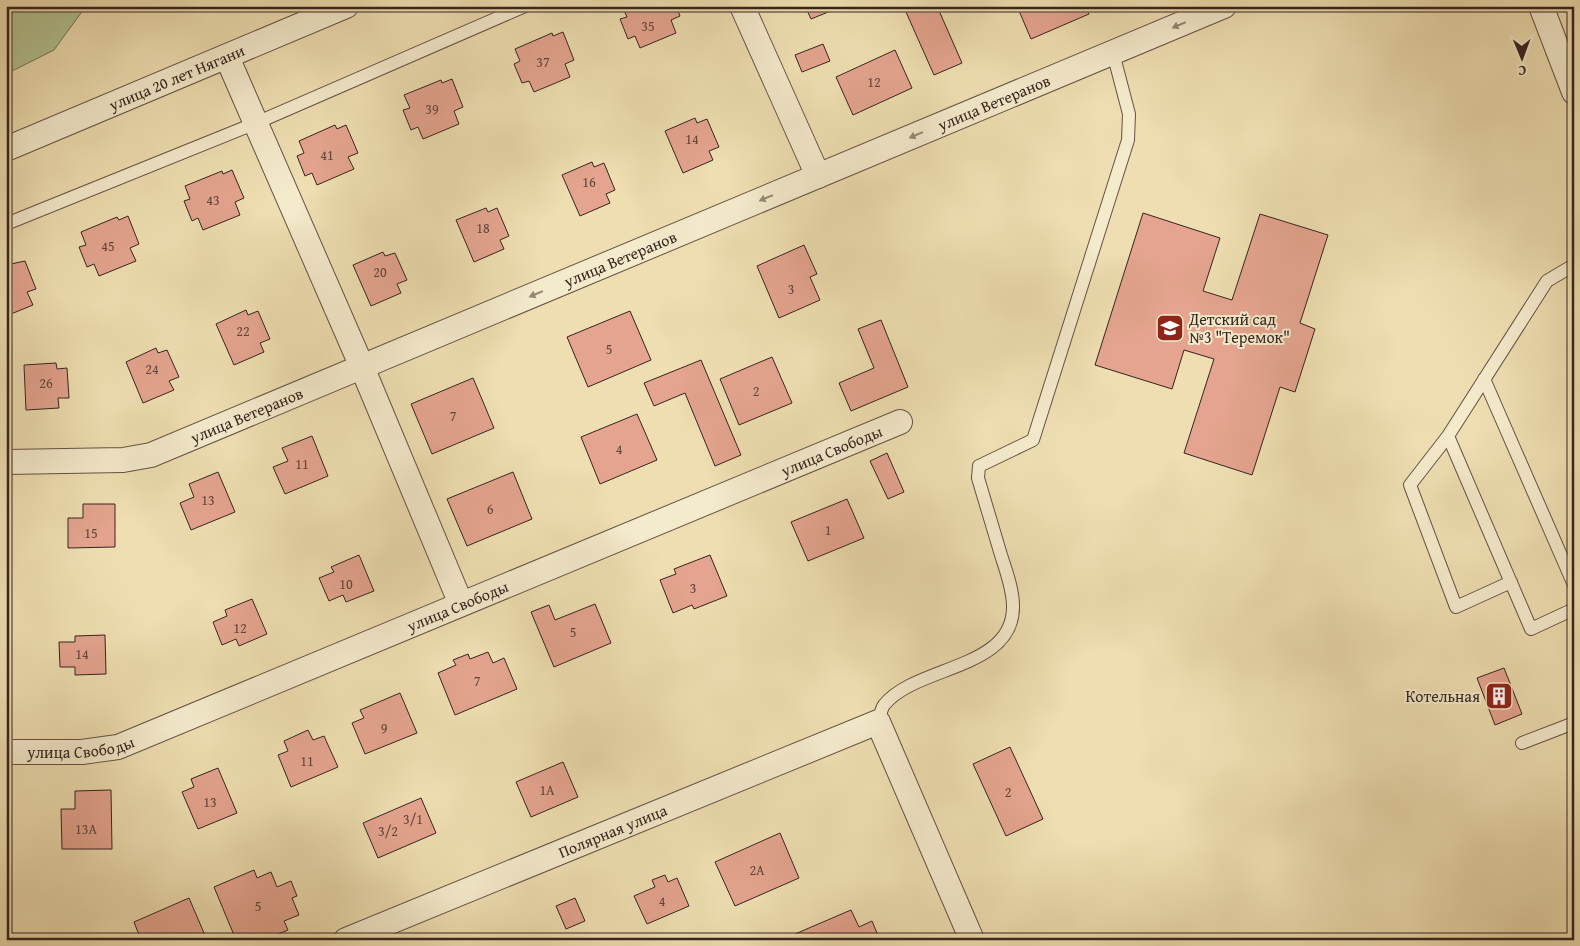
<svg xmlns="http://www.w3.org/2000/svg" width="1580" height="946" font-family="'Gentium Book Plus',serif">
<rect width="100%" height="100%" fill="#eedeb1"/>
<filter id="stains"><feTurbulence type="fractalNoise" baseFrequency=".004" numOctaves="4"/><feColorMatrix values="0 0 0 0 .2 0 0 0 0 .09 0 0 0 0 .02 0 0 0 .5 -.17"/></filter>
<radialGradient id="worn" r=".72"><stop offset=".6" stop-color="#630" stop-opacity="0"/><stop offset="1" stop-color="#630" stop-opacity=".3"/></radialGradient>
<path fill="#b3c291" stroke="#747358" d="M6 6H86L54 50 6 74Z"/>
<path fill="#e4a48f" stroke="#36241e" d="M622 6H676L680 16 671 20 676 33 640 48 635 36 628 39 620 19 627 17Z
M805 6H843L811 19Z
M919 6H937L962 63 934 75 906 12Z
M1017 6H1086L1089 14 1031 39Z
M563 32 574 60 565 64 570 77 534 92 529 81 522 83 514 64 520 61 515 49 552 33 553 36Z
M823 44 830 61 802 72 795 55Z
M895 50 912 88 853 115 836 77Z
M452 79 463 107 454 111 459 124 423 139 418 127 411 130 403 110 410 108 404 95 441 80 442 83Z
M695 118 697 123 707 119 719 147 709 151 713 160 683 173 665 131Z
M335 125 337 129 346 125 358 153 348 157 354 169 317 185 312 173 305 176 297 156 304 153 299 141Z
M592 162 594 167 604 163 615 190 606 194 610 203 580 216 562 175Z
M232 170 244 198 235 202 240 215 203 230 198 218 192 221 184 201 190 199 185 186 222 171 223 174Z
M486 208 488 212 497 208 509 236 500 240 504 249 474 262 456 220Z
M1143 213 1220 238 1203 291 1232 300 1260 214 1328 235 1300 323 1315 329 1295 392 1280 387 1252 475 1184 453 1214 359 1184 350 1172 389 1095 365Z
M128 216 139 244 130 248 136 261 99 276 94 264 87 267 79 247 86 245 81 232 117 217 119 220Z
M804 245 817 274 810 277 820 300 779 318 757 266Z
M383 252 385 256 395 253 407 280 397 284 401 293 371 306 353 265Z
M25 261 36 289 27 292 33 305 6 316V265Z
M246 310 248 315 258 311 270 339 260 343 264 352 234 365 216 324Z
M630 311 651 360 588 387 567 337Z
M881 320 908 387 851 411 839 383 874 368 858 329Z
M156 348 158 353 167 350 179 377 169 381 174 390 143 403 126 362Z
M772 357 792 403 739 425 720 379Z
M701 360 741 455 715 466 685 393 654 406 644 383Z
M56 363 57 369 67 368 69 398H58L59 408 26 410 24 365Z
M473 378 494 428 432 454 411 404Z
M637 414 657 460 600 484 581 437Z
M312 436 328 476 285 494 273 467 288 461 282 448Z
M887 453 904 492 888 499 870 461Z
M218 472 235 512 191 530 180 503 194 497 189 484Z
M513 472 532 519 467 546 447 499Z
M847 499 864 538 808 561 791 522Z
M83 504H115V547L68 548V518H83Z
M359 555 374 591 346 602 343 595 329 601 319 578 334 572 331 567Z
M710 555 727 596 694 609 692 605 673 613 660 580 676 574 674 569Z
M252 599 267 634 239 646 236 639 222 645 213 622 227 616 225 610Z
M595 604 611 643 554 667 531 612 549 605 555 620Z
M105 635 106 674 75 675V667H60L59 642H75V636Z
M488 652 493 663 504 658 517 689 455 715 438 673 456 665 453 660 468 654 470 659Z
M1504 668 1522 714 1495 725 1477 678Z
M400 693 417 733 365 754 352 723 364 718 360 710Z
M308 730 313 740 324 736 338 767 291 787 278 755 288 751 284 741Z
M1010 747 1043 819 1006 836 973 764Z
M563 762 578 797 531 817 516 782Z
M218 768 237 813 198 829 182 792 194 787 191 779Z
M111 790 112 849H62L61 809H75V791Z
M421 798 436 833 378 858 363 823Z
M780 833 799 878 735 906 715 862Z
M254 870 257 878 271 872 277 887 291 881 297 896 292 898 299 915 284 921 288 930 264 940H256L254 934 236 940 214 887Z
M665 875 668 882 677 878 689 906 647 924 634 896 655 887 652 880Z
M189 898 207 940H141L134 922Z
M575 898 585 921 566 929 556 906Z
M851 910 859 927 872 921 880 940H798L795 934Z"/>
<g fill="none" stroke-linecap="round" stroke-linejoin="round">
<g stroke="#645243" stroke-width="14">
<path id="lane" d="M6 224 256 123 525 6
M1574 265 1547 281 1448 436 1531 629 1574 609
M1484 379 1574 585
M1448 436 1410 485 1456 607 1511 582
M878 722C880 717 881 709 884 705 916 665 1014 670 1013 606 1013 589 1006 571 1001 555 993 529 986 504 978 478L979 466 1033 440 1128 140 1129 114 1113 53
M1522 743 1574 723"/>
</g>
<g stroke="#645243" stroke-width="26">
<g id="street">
<path d="M742 6 818 176"/>
<path d="M1541 6 1574 92"/>
<path d="M227 57 362 367 461 604"/>
<path id="s1" d="M6 149 346 6"/>
<path id="s2" d="M6 462 123 460 151 455 1224 6"/>
<path id="s3" d="M6 752H82L118 747 900 422"/>
<path id="s4" d="M346 940 878 722 972 940"/>
</g>
</g>
<use href="#lane" stroke="#f4eacc" stroke-width="12"/>
<use href="#street" stroke="#f4eacc" stroke-width="24"/>
</g>
<defs><path id="oneway-solid" d="M-6-.8H1V-3.2L6.5 0L1 3.2V.8H-6Z" transform="scale(1.25)"/></defs>
<g fill="#958775">
<use href="#oneway-solid" transform="translate(1179 25) rotate(157)"/>
<use href="#oneway-solid" transform="translate(916 135) rotate(157)"/>
<use href="#oneway-solid" transform="translate(766 198) rotate(157)"/>
<use href="#oneway-solid" transform="translate(536 294) rotate(157)"/>
</g>
<defs>
<g id="school-square" transform="scale(1.4375)"><rect x="-9" y="-9" width="18" height="18" rx="4" fill="#8f2418" stroke="#f4eacc"/><path d="M0-5L7-2L0 1L-7-2ZM-4 1L0 2.5L4 1V4Q0 6-4 4Z" fill="#fff"/></g>
<g id="building-square" transform="scale(1.4375)"><rect x="-9" y="-9" width="18" height="18" rx="4" fill="#8f2418" stroke="#f4eacc"/><path d="M-4-6H4V6H1V3H-1V6H-4ZM-2.5-4.3h1.7v1.8h-1.7ZM.8-4.3h1.7v1.8H.8ZM-2.5-1h1.7V.8h-1.7ZM.8-1h1.7V.8H.8Z" fill="#fff"/></g>
</defs>
<g fill-rule="evenodd">
<use href="#school-square" x="1170" y="328"/>
<use href="#building-square" x="1499" y="696"/>
</g>
<g text-anchor="middle" dominant-baseline="central" stroke-width="4" stroke-linejoin="round" paint-order="stroke">
<g font-size="14" fill="#62443a">
<text x="648" y="26">35</text>
<text x="543" y="62">37</text>
<text x="874" y="82">12</text>
<text x="432" y="109">39</text>
<text x="692" y="139">14</text>
<text x="327" y="155">41</text>
<text x="589" y="182">16</text>
<text x="213" y="200">43</text>
<text x="483" y="228">18</text>
<text x="108" y="246">45</text>
<text x="380" y="272">20</text>
<text x="791" y="289">3</text>
<text x="243" y="331">22</text>
<text x="609" y="349">5</text>
<text x="152" y="369">24</text>
<text x="46" y="383">26</text>
<text x="756" y="391">2</text>
<text x="453" y="416">7</text>
<text x="619" y="449">4</text>
<text x="302" y="464">11</text>
<text x="208" y="500">13</text>
<text x="490" y="509">6</text>
<text x="828" y="530">1</text>
<text x="91" y="533">15</text>
<text x="346" y="584">10</text>
<text x="693" y="588">3</text>
<text x="240" y="628">12</text>
<text x="573" y="632">5</text>
<text x="82" y="654">14</text>
<text x="477" y="681">7</text>
<text x="384" y="728">9</text>
<text x="307" y="761">11</text>
<text x="547" y="790">1А</text>
<text x="1008" y="792">2</text>
<text x="210" y="802">13</text>
<text x="413" y="819">3/1</text>
<text x="86" y="829">13А</text>
<text x="388" y="831">3/2</text>
<text x="757" y="870">2А</text>
<text x="662" y="901">4</text>
<text x="258" y="906">5</text>
</g>
<g font-size="16" fill="#36241e" stroke="#f4eacc">
<text stroke="none"><textPath href="#s1" startOffset="185">улица 20 лет Нягани</textPath></text>
<text stroke="none"><textPath href="#s2" startOffset="1059">улица Ветеранов</textPath></text>
<text stroke="none"><textPath href="#s2" startOffset="654">улица Ветеранов</textPath></text>
<text stroke="none"><textPath href="#s2" startOffset="249">улица Ветеранов</textPath></text>
<text stroke="none"><textPath href="#s3" startOffset="885">улица Свободы</textPath></text>
<text stroke="none"><textPath href="#s3" startOffset="480">улица Свободы</textPath></text>
<text stroke="none"><textPath href="#s3" startOffset="75">улица Свободы</textPath></text>
<text stroke="none"><textPath href="#s4" startOffset="288">Полярная улица</textPath></text>
</g>
<g font-size="16" fill="#36241e" stroke="#f4eacc" text-anchor="start">
<text x="1189" y="319">Детский сад<tspan x="1189" dy="18">№3 "Теремок"</tspan></text>
<text x="1480" y="696" text-anchor="end">Котельная</text>
</g>
</g>
<rect width="1580" height="946" fill="none" stroke="#eedeb1" stroke-width="25"/>
<rect x="8" y="8" width="1565" height="931" fill="none" stroke="#36241e" stroke-width="2.5"/>
<rect x="12" y="12" width="1555" height="921" fill="none" stroke="#36241e"/>
<g transform="translate(1522 58) rotate(179)" stroke="#f4eacc" stroke-width="4" paint-order="stroke">
<path d="M0-4L9 19L0 12L-9 19Z" fill="#36241e"/>
<text y="-8" font-size="14" font-weight="bold" text-anchor="middle" fill="#36241e">С</text>
</g>
<rect width="100%" height="100%" filter="url(#stains)"/>
<rect width="100%" height="100%" fill="url(#worn)"/>
</svg>
